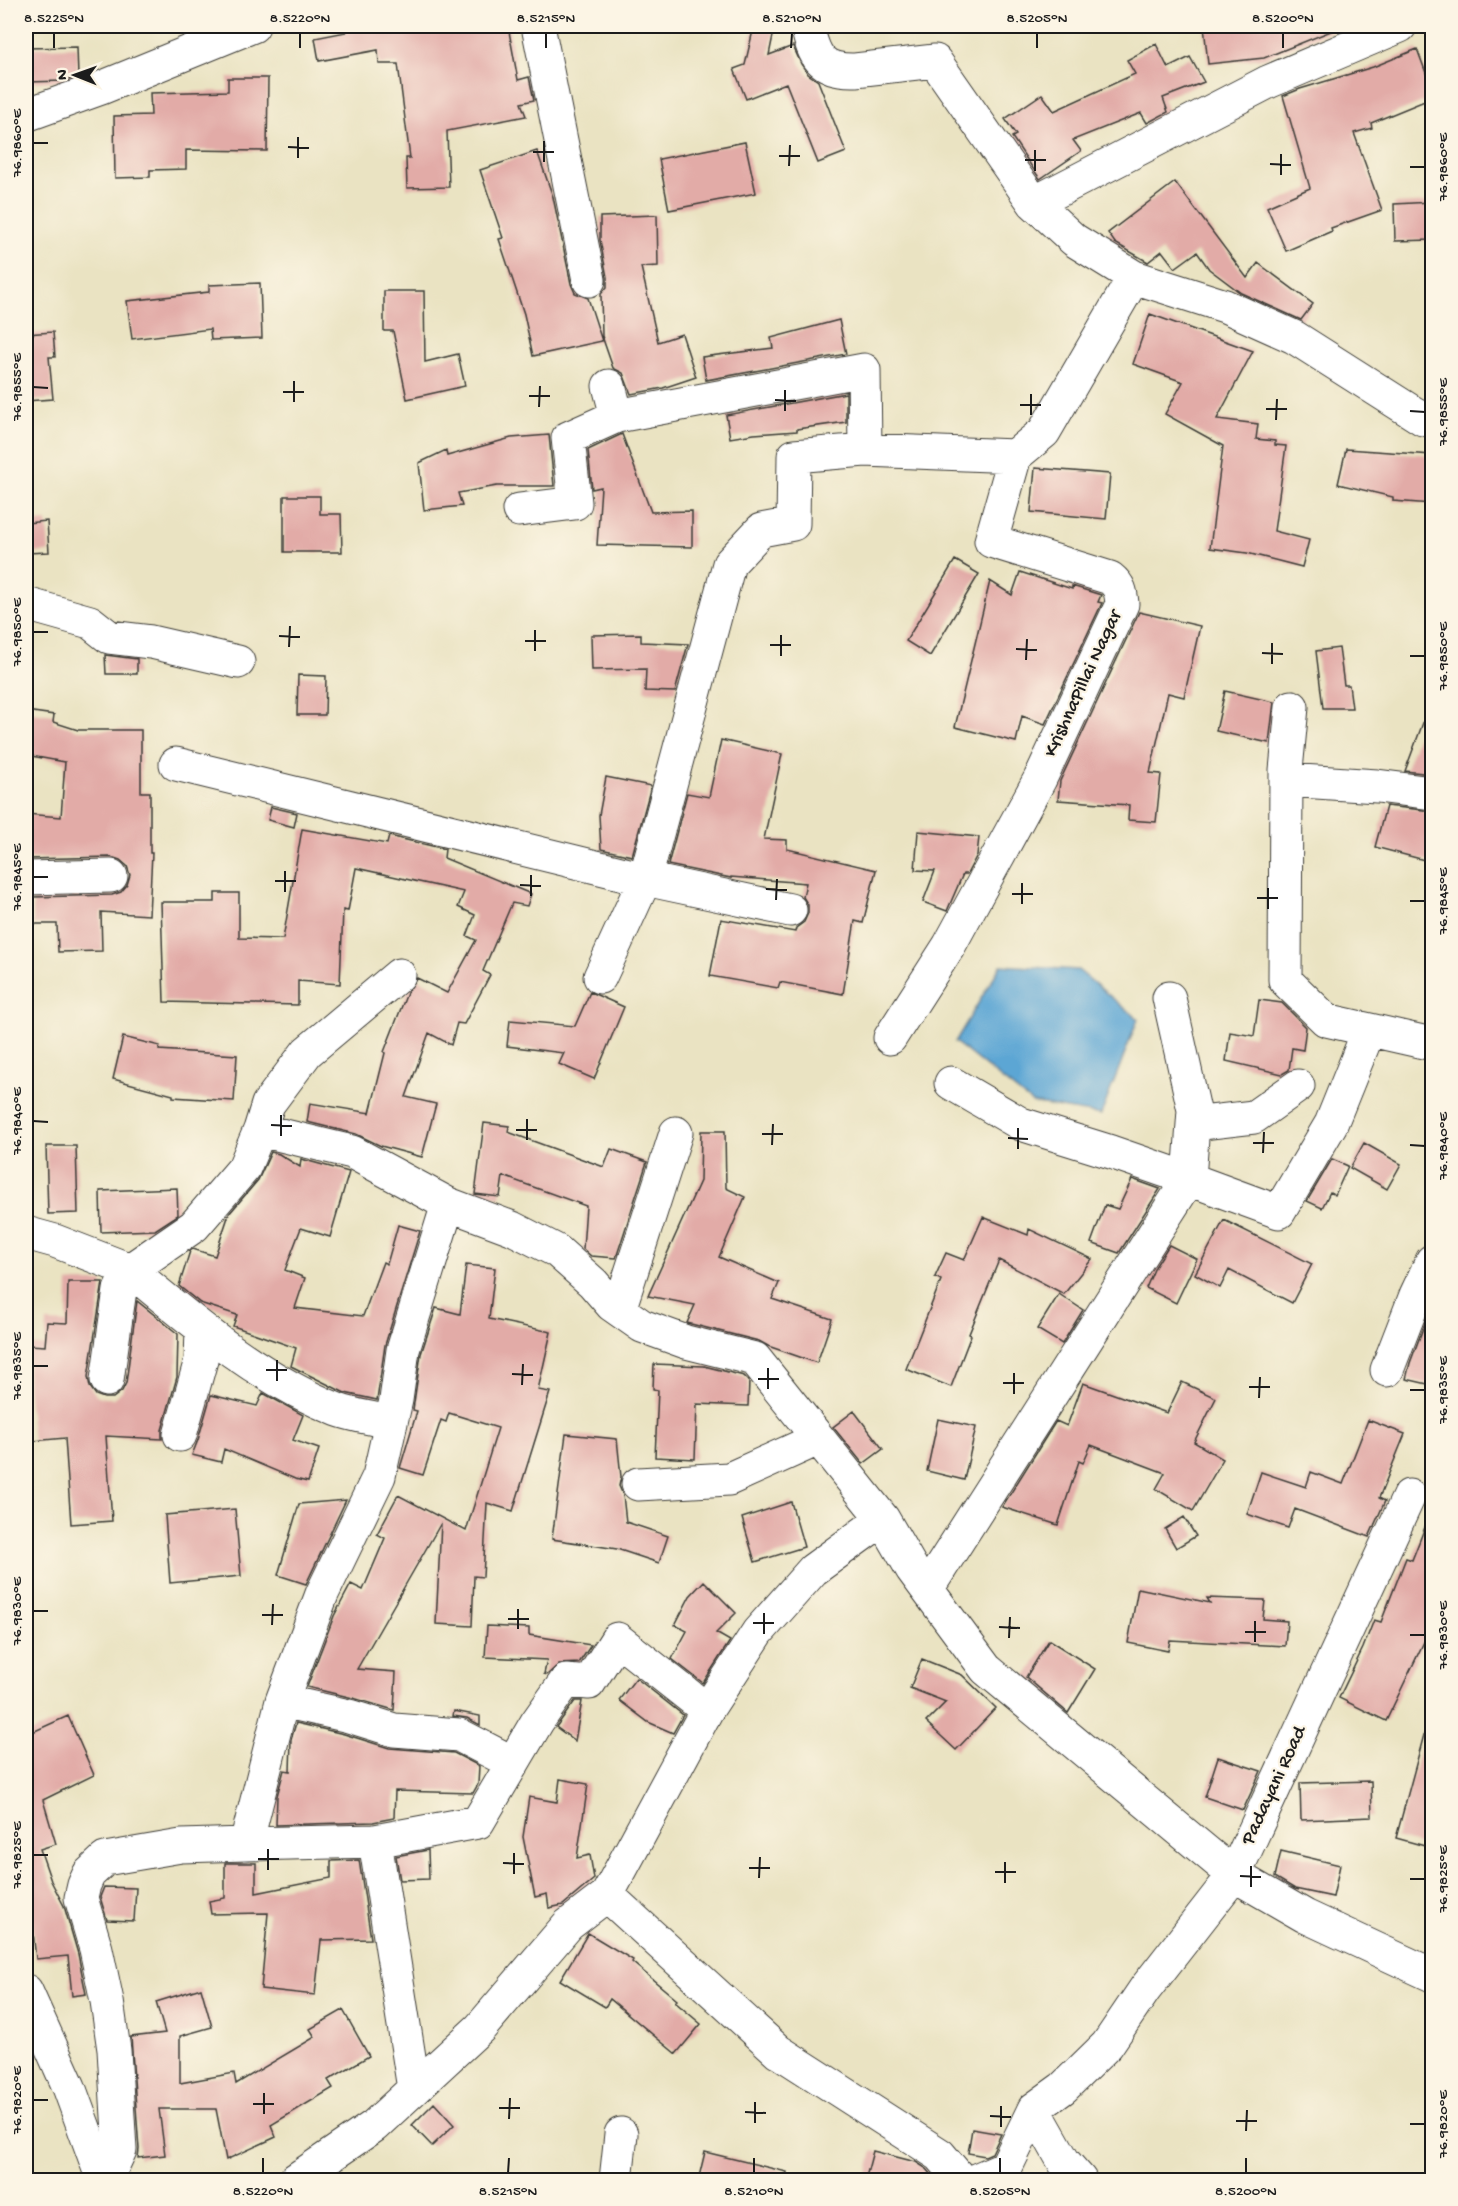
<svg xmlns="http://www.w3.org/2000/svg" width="1458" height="2206" font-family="'Gochi Hand',sans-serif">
<rect width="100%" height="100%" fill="#fcf5e5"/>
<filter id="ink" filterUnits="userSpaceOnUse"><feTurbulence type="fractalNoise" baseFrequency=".0167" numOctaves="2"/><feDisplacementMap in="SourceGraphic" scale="12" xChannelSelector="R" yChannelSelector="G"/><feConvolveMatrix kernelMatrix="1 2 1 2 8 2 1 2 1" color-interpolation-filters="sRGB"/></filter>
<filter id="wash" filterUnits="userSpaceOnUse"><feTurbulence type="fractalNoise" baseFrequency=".008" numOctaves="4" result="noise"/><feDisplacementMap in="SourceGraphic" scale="24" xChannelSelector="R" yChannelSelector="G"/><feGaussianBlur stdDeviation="1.35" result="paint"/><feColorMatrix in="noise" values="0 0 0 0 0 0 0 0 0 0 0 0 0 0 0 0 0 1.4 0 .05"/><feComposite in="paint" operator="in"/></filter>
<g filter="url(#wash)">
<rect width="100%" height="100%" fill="#eae3c2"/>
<path fill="#5ca6d4" stroke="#3c6178" stroke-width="1.5" d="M1001 965 1078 970 1138 1019 1101 1115 1032 1103 955 1042Z"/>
<g id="blocks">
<path fill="#e2aba7" d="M345 26H508L518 80 529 77 534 100 521 103 526 116 447 131 449 187 407 188 406 158H410L398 64H379L378 50 319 61 315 38 346 32Z
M754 26H775L769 55 793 46 801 64 808 74 818 81 846 152 818 163 786 83 746 99 734 69 745 65Z
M1204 26H1341V27L1264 58 1208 64Z
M1156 44 1168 68 1190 57 1204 82 1163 98 1168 112 1147 123 1141 113 1073 140 1081 151 1040 179 1012 137 1016 135 1005 119 1042 94 1054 111 1135 74 1127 60Z
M77 47 78 77 65 81 27 82 26 48Z
M1417 49 1432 89V98L1371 123 1372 128 1354 133 1382 210 1331 228 1332 231 1286 251 1267 207 1310 188 1283 96 1300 89 1373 67Z
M228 78H268L267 151 186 150V169L150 170V177L115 178 114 116 151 115 150 93 228 91Z
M745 142 756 193 669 210 659 159Z
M537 151 553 197 571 284 575 293 588 298 602 341 533 356 524 314 499 239 503 238 480 170Z
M1175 182 1247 278 1258 263 1313 304 1301 320 1241 293 1209 269 1197 252 1175 268 1162 251 1148 262 1115 243 1108 233Z
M1432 202V240L1395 241 1394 204Z
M657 215 658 266 641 267 658 342 682 334 696 377 663 388 631 394 623 373 613 368 602 336 601 294 607 287V277L600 240V217Z
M260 283 262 338 211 340 210 329 132 339 127 301 209 292V285Z
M384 291H424L425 362 458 354 465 386 407 399 393 331H384Z
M1150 314 1253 351 1217 419 1258 424 1256 439 1275 441V445L1286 446 1274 531 1309 540 1302 567 1247 553 1210 548 1223 446 1165 414 1183 382 1133 364Z
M839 320 846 354 706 380 702 357 773 348 771 338Z
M53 332 55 357H49L53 399 26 401V334Z
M846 393V422L797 429V431L754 434 730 438 726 415Z
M622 434 651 512 692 511V547L597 545 601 487 592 489 588 450Z
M549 435 554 486H497L458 493 462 506 424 510 419 463 446 450 447 456 511 438Z
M1346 449 1432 455V504L1393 501V497L1338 484Z
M1035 468 1110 474 1106 519 1031 512Z
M284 496H320V514H341L342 552H284Z
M47 521 49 552 26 553V523Z
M955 560 979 574 930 656 906 641Z
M1020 572 1072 589V586L1101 595 1098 602 1102 603 1045 724 1022 716 1016 742 955 727 990 581 1012 595Z
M1139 612 1200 626 1184 697 1168 693 1150 773 1161 774 1156 822 1128 820 1129 805 1058 800 1060 781Z
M641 634V642L688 644 675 692 645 691 646 669 592 670 591 635Z
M1339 648 1344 685H1349L1352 708H1323L1316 651Z
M105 655 137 659V674H106Z
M298 675 326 676 325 715H297Z
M1225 691 1274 702 1269 743 1216 731Z
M1430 704 1432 705V774L1405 771Z
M26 711 54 715 53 722 78 730H141V792H150V853H152L149 915 101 912 102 951 58 952 57 924H33V897L112 895 121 892 127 885 130 875 127 866 120 860 111 857 26 859V814L61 817 65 762 26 755Z
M721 740 782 754 764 839 787 840V849L876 870 863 923 855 921 843 994 780 982 778 988 710 976 721 919 795 932 796 928 804 922 808 913V905L803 897 806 883 731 877V878L668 865 687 793 709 797Z
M606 777 651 786 632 856 601 849 599 815Z
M1386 806 1432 811V862L1375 847Z
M271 807 297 813 294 827 268 820Z
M302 829 387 844 389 836 445 849 444 858 531 894 527 906 512 903 483 971 490 975 464 1024 457 1023 451 1045 429 1033 406 1097 436 1104 422 1157 381 1146 356 1134 307 1122 310 1103 370 1113 385 1053 384 1052 407 993 417 978 447 993 476 940 467 936 475 915 458 907 464 892 356 868 348 911 343 910 340 984 298 981V1005L164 1002 161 902H215V893H239V938L283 939Z
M918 831 979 837 977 855 967 874H963L947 911 923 902 935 871 915 870Z
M590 992 624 1007 594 1079 559 1064 564 1053 507 1046 510 1020 575 1026Z
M1259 1000 1282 1003 1306 1027 1303 1050 1292 1048 1289 1070 1282 1074 1226 1061 1230 1032 1254 1036Z
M123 1037 160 1046 159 1050 237 1055 234 1101 173 1097V1095L113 1079Z
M484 1123 509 1126 508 1132 604 1167 611 1149 647 1162 616 1258 591 1256 583 1249 586 1206 503 1176 500 1197 475 1194Z
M701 1131H725L726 1188 745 1197 719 1257 779 1283 772 1299 832 1319 817 1363 768 1346 759 1341 687 1323 695 1305 648 1296 700 1181Z
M1364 1143 1401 1164 1387 1189 1350 1168Z
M46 1146H76L78 1213 48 1214Z
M271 1152 279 1154 300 1167 301 1159 349 1172 330 1237 301 1228 285 1270 305 1278 295 1308 363 1316 383 1262 387 1264 398 1225 420 1231 385 1345 377 1400 345 1393 291 1366 296 1348 233 1326 237 1315 200 1303 179 1286 190 1251 193 1249 215 1256 229 1214 258 1180Z
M1332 1159 1348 1166 1335 1195 1330 1192 1322 1208 1307 1201Z
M1132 1179 1160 1189 1119 1253 1091 1243 1105 1205 1118 1209Z
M177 1188 178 1215 155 1230 101 1232 100 1191Z
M983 1217 1028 1235 1029 1229 1092 1259 1064 1294 999 1260 969 1334 971 1335 951 1387 906 1369 941 1280 935 1277 946 1253 964 1260Z
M1224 1220 1312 1264 1292 1303 1229 1270 1220 1288 1195 1274Z
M1169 1245 1197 1259 1176 1303 1146 1288 1155 1267Z
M466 1265 495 1268 489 1319 551 1332 538 1390 550 1392 513 1511 487 1503 483 1577 474 1576 472 1626 436 1624 441 1523 357 1669 396 1672 394 1710 353 1698 307 1687 334 1616 351 1584 363 1590 385 1538 377 1534 398 1495 466 1531 498 1428 449 1413 446 1422 441 1420 423 1475 400 1468 417 1411 413 1410 421 1354 436 1308 460 1314Z
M68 1282H103L88 1377 90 1387 96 1395 104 1398H113L122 1391 126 1383 137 1301 178 1334 177 1377 162 1430V1439L106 1436 112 1521 71 1524 65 1438 33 1441 27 1386 29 1345 45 1346 47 1322 67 1323Z
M1059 1294 1083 1310 1062 1344 1037 1329Z
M1431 1307H1432V1385L1406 1379 1410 1363Z
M654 1364 704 1366 744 1376 749 1381 748 1406 697 1404 695 1459 655 1457 658 1390 653 1389Z
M1182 1382 1216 1398 1194 1442 1223 1459 1193 1511 1156 1489 1165 1473 1091 1445 1083 1463 1079 1461 1058 1525 1002 1507 1056 1421 1067 1426 1083 1383 1167 1413Z
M263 1393 303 1415 293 1440 319 1449 308 1482 295 1479 224 1449 221 1462 192 1455 198 1440 211 1395 257 1406Z
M854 1411 883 1449 863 1464 833 1427Z
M938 1419 976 1427 964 1480 927 1471Z
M1368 1420 1405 1434 1379 1498 1385 1501 1369 1537 1295 1509 1288 1528 1247 1514 1261 1472 1306 1487 1311 1472 1343 1484Z
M566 1434 617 1439 621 1477 619 1486 623 1495 626 1522 668 1536 659 1563 617 1549 552 1539Z
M346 1500 306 1584 278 1575 299 1504Z
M791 1502 804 1547 755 1562 742 1518Z
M235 1509 241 1576 170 1583 165 1515Z
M1431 1512H1432V1625L1386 1721 1339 1698 1363 1648 1374 1620 1381 1622 1406 1558 1412 1560Z
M1184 1517 1196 1536 1176 1548 1165 1529Z
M704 1581 736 1613 716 1633 730 1641 703 1683 672 1659 687 1631 675 1625 690 1596Z
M1138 1588 1210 1603 1207 1598 1265 1600 1263 1619 1287 1621 1285 1646 1170 1640 1168 1651 1128 1643Z
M487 1626 529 1628V1635L591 1645 579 1663 559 1664 547 1675 544 1674 547 1660 485 1657Z
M1049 1640 1095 1669 1068 1713 1026 1677Z
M922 1659 962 1675 996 1708 956 1750 926 1722 946 1702 910 1688Z
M636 1678 683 1715 673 1733 648 1722 619 1700Z
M575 1701H582L575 1741 556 1727Z
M454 1711 480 1716V1725L467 1718 453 1716Z
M68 1716 94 1775 43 1800 56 1844 40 1849 51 1881 64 1906 78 1954 86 1994 72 1996 68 1956 36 1959 29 1895 26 1896V1735Z
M296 1723 344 1734 389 1748 454 1753 479 1766 478 1784 473 1793 395 1791 394 1818 373 1822 276 1825 277 1796 284 1770 290 1771 291 1740Z
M1425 1731 1432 1732V1848L1396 1838Z
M1218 1757 1261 1771 1243 1810 1205 1797Z
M560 1779 588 1784 577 1858 590 1855 594 1879 563 1905 549 1908 547 1894 535 1897 523 1837 529 1797 557 1802Z
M1371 1781 1372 1817 1301 1820 1300 1783Z
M428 1850 429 1879 400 1880 396 1856Z
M1281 1851 1340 1865 1333 1897 1295 1889 1275 1877Z
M359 1860 371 1939 321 1940 315 1995 261 1989 268 1913 211 1914 209 1901 225 1898V1863H256V1893L331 1878V1861Z
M104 1887 136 1888 134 1921 107 1920 100 1897Z
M588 1933 633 1960 632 1962 677 2000 675 2002 701 2024 676 2054 610 1999 605 2007 560 1980Z
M201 1988 212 2027 180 2036V2083L234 2073 236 2084 315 2037 310 2029 343 2010 369 2056 328 2080 333 2088 271 2125 276 2137 226 2160 216 2109H159L165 2155 138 2158 139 2149 131 2037 165 2033 156 2002Z
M434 2103 454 2125 432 2146 412 2125Z
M972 2129 1001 2134 992 2153 985 2156 968 2153Z
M873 2151 916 2162 927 2169 937 2181H865Z
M705 2152 787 2172 786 2181H698Z"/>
</g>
</g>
<g filter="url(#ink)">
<use href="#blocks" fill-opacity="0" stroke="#3b3a35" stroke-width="1.5"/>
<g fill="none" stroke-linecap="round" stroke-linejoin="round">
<g stroke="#3b3a35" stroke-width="35">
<path id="street" d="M538 26 589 280
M807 26C814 56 820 71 855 70L935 61 1034 203 1074 240 1134 277 1225 306 1294 337 1423 419 1432 420
M26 115 101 88 253 26
M1034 203 1268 82 1400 26
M609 386 617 416 864 370 865 450
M519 510 575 503 568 438 617 416
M26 604 90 622 109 637 151 642 238 662
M1292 707 1286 770 1285 980 1326 1020 1432 1044
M176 764 645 879 790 910
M1286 780 1377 786 1432 793
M26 878 111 876
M600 977 645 879 729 564 761 530 793 524 794 456 865 450 1015 456
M890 1038 949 946 1040 779 1122 604C1121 592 1120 586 1110 578L991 541 1015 456 1044 432 1134 277
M951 1083 1021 1124 1111 1152 1189 1179 1194 1110 1169 998
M1193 1124 1254 1117 1298 1086
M260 1130 268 1104 307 1052 399 975
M26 1233 55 1241 130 1270 194 1226 244 1168 260 1130 352 1152 448 1204 512 1228 557 1251 593 1283 612 1305 642 1326 686 1342 755 1359 883 1519 912 1569 986 1669 1234 1875 1145 1989 1107 2045 1063 2088 1034 2109 1064 2162 1080 2180
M619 1310 676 1133
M1387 1370 1416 1295 1432 1261
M107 1380 120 1290 130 1270C195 1324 258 1378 338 1410 354 1416 374 1418 391 1423
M180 1435 201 1360 202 1329
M638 1484 729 1479 818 1439
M1409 1496 1234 1875 1305 1916 1432 1975
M927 1589 1189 1179 1279 1212 1331 1124 1369 1030
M282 1701 349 1716 394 1730 459 1735 513 1763
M375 1841 478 1822 537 1722 566 1681 589 1683 617 1639 707 1710
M246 1844 375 1841 414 2089
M607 1895 778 2051 940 2155 961 2180
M106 2180 120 2150 114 2050 107 2001 96 1949 81 1898 84 1885 89 1874 105 1859 181 1846 246 1844 282 1701 322 1594 379 1476 396 1400 403 1350 448 1204
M295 2180 374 2126 480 2028 568 1925 607 1895 707 1710 758 1632 813 1570 883 1519
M616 2180 621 2134
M976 2180 1006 2167 1034 2109"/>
</g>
<g stroke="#3b3a35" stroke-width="35">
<path id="secondary" d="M26 1991 69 2087 103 2180"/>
</g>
<use href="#street" stroke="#fff" stroke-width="33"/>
<use href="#secondary" stroke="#fff" stroke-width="33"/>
</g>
</g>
<path fill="none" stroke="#1c1c1c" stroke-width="2" d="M54 48V33M300 48V33M546 48V33M791 48 792 33M1037 48V33M1283 48V33M33 143H48M288 147 309 148M533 152H554M779 156H800M298 158V137M1025 160H1046M544 162V141M1270 164 1291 165M789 166 790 145M1410 167H1425M1035 171V150M1281 175V154M33 387 48 388M283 392H304M529 396H550M775 400 796 401M294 402V381M1020 405H1041M539 407 540 386M1266 409H1287M785 411V390M1410 411 1425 412M1031 415V394M1276 420 1277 399M33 632H48M279 636 300 637M525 641H546M770 645H791M289 647 290 626M1016 649 1037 650M535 651V630M1262 653 1283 654M781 656V635M1410 656H1425M1026 660 1027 639M1272 664V643M33 877H48M275 881H296M520 885 541 886M766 889 787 890M285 892V871M1012 894H1033M531 896V875M1257 898H1278M776 900 777 879M1410 901H1425M1022 904V883M1268 909V888M33 1121 48 1122M271 1125 292 1126M516 1130H537M762 1134H783M281 1136V1115M1008 1138 1028 1139M527 1140V1119M1253 1143H1274M772 1145 773 1124M1410 1145 1425 1146M1018 1149V1128M1263 1153 1264 1132M33 1366H48M266 1370H287M512 1374 533 1375M758 1379H779M277 1381V1360M1003 1383H1024M522 1385 523 1364M1249 1387H1270M768 1389V1368M1410 1390H1425M1014 1394V1373M1259 1398 1260 1377M33 1611H48M262 1615H283M508 1619H529M753 1623H774M272 1625 273 1604M999 1627 1020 1628M518 1629V1609M1245 1632H1266M764 1634V1613M1410 1635H1425M1009 1638 1010 1617M1255 1642V1621M33 1855H48M258 1859H279M503 1863 524 1864M749 1868H770M268 1870V1849M995 1872H1016M514 1874V1853M1240 1876 1261 1877M759 1878 760 1857M1410 1879H1425M1005 1883V1862M1251 1887V1866M33 2100H48M253 2104H274M499 2108H520M745 2112 766 2113M264 2114V2093M990 2116 1011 2117M509 2119 510 2098M1236 2121H1257M755 2123V2102M1410 2124H1425M1001 2127V2106M1246 2131 1247 2110M263 2173V2158M508 2173 509 2158M754 2173V2158M1000 2173V2158M1246 2173V2158"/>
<g text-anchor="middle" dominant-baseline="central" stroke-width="4.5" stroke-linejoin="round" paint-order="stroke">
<g font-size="20" fill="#1c1c1c" stroke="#fcf5e5">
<text transform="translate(1084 684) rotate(-65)">KrishnaPillai Nagar</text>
<text transform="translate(1275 1786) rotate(-65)">Padayani Road</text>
</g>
</g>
<rect width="1458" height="2206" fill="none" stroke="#fcf5e5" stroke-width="66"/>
<g transform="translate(75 75) rotate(271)" stroke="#fcf5e5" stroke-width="4.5" paint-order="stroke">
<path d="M0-4.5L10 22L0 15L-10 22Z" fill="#1c1c1c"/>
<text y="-9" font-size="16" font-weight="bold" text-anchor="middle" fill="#1c1c1c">N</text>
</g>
<rect x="33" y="33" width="1392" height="2140" fill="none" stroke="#1c1c1c" stroke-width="2"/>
<g font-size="15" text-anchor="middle" fill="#1c1c1c">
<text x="54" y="22">8.5225°N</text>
<text x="300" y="22">8.5220°N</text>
<text x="546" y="22">8.5215°N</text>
<text x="792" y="22">8.5210°N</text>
<text x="1037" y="22">8.5205°N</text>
<text x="1283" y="22">8.5200°N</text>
<text transform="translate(16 143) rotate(-90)" y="5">76.9860°E</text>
<text transform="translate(1442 167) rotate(-90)" y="5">76.9860°E</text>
<text transform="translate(16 387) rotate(-90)" y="5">76.9855°E</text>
<text transform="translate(1442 412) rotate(-90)" y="5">76.9855°E</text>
<text transform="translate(16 632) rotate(-90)" y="5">76.9850°E</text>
<text transform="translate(1442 656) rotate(-90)" y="5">76.9850°E</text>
<text transform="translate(16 877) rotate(-90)" y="5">76.9845°E</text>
<text transform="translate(1442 901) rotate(-90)" y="5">76.9845°E</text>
<text transform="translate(16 1121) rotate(-90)" y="5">76.9840°E</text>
<text transform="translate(1442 1146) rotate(-90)" y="5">76.9840°E</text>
<text transform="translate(16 1366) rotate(-90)" y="5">76.9835°E</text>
<text transform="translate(1442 1390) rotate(-90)" y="5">76.9835°E</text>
<text transform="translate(16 1611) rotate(-90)" y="5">76.9830°E</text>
<text transform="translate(1442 1635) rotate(-90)" y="5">76.9830°E</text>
<text transform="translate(16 1855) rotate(-90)" y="5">76.9825°E</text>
<text transform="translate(1442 1879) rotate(-90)" y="5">76.9825°E</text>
<text transform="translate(16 2100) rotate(-90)" y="5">76.9820°E</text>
<text transform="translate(1442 2124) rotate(-90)" y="5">76.9820°E</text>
<text x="263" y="2195">8.5220°N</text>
<text x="508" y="2195">8.5215°N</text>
<text x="754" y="2195">8.5210°N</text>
<text x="1000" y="2195">8.5205°N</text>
<text x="1246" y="2195">8.5200°N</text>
</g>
</svg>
